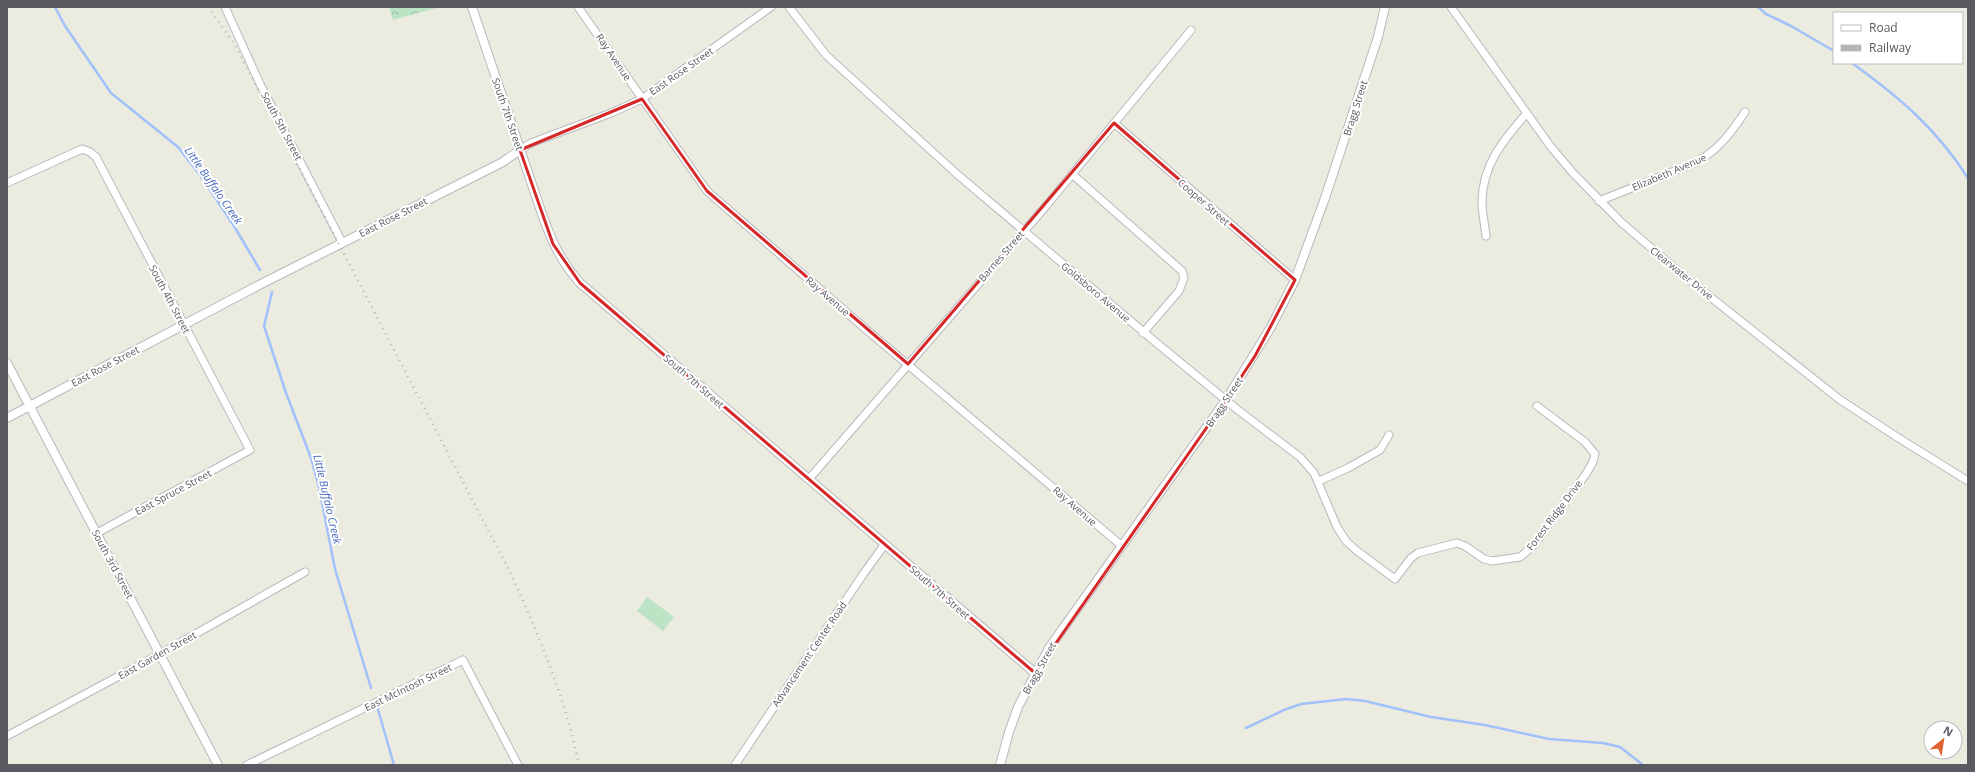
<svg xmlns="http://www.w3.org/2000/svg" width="1975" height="772" font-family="'Open Sans',sans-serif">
<defs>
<pattern id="park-crowns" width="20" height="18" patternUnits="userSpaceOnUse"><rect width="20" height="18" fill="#bde3c5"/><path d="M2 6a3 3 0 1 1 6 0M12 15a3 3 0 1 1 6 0" fill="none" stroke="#9dbba3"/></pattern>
</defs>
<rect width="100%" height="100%" fill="#ebebe0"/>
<path fill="#bde3c5" d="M647 597 674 617 663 631 637 611Z"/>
<path fill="url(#park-crowns)" d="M389 7H440L393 20Z"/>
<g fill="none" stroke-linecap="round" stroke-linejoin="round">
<path stroke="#a1c1fb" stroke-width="2.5" d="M55 7 65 26 111 93 178 147 200 175 234 226 260 270
M1758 7 1766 14 1791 26 1834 51
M1852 63C1900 98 1935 127 1968 178
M272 292 264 326 286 393 311 458 319 487 335 569 371 688
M377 706 394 765
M1246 728 1284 710 1301 704 1346 699 1365 701 1431 717 1485 725 1549 739 1603 743 1620 747 1643 765"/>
<g stroke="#b8b9bf" stroke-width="9">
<path id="minor" d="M225 7 260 84 342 242
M578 7 707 191 868 331 1122 546
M789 7 826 55 958 175 1153 340 1238 410 1300 457 1314 473 1337 527 1346 541 1357 551 1395 579 1411 558 1418 553 1457 543 1465 546 1484 559 1492 561 1520 557 1532 547 1586 474 1593 462 1595 454 1585 442 1537 406
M1451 7 1551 147 1573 173 1622 223 1684 276 1839 399 1897 437 1968 481
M1114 123 1295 280
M520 150 531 143 611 113 642 99 771 7
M1072 174 1182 271 1184 278 1179 291 1143 333
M7 183 82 149 90 152 96 157 250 450 97 533
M1599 201 1697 162C1719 149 1731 133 1745 112
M1486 236C1485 225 1482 213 1482 202 1482 165 1504 139 1527 113
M809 479 1046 206 1191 30
M1319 481 1348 468 1380 450 1389 435
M7 736 160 654 305 572
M247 765 463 660 518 765
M735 765 864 573 885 544"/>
</g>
<g stroke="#b8b9bf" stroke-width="10">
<path id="tertiary" d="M472 7 543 217C552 242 562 263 580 283L1035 673
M7 363 218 765
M7 418 261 284 501 163 520 150
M1000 765 1009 732 1018 707 1049 648 1226 400 1271 327 1295 280 1325 198 1378 37 1385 7"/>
</g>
<use href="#minor" stroke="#fff" stroke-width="7"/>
<use href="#tertiary" stroke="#fff" stroke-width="8"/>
<path stroke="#b3b4b4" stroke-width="2.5" stroke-dasharray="1 5" stroke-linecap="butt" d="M208 7 235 45 510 572C539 635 565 697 579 765"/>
</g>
<path fill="none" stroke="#d62828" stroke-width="3" stroke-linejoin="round" d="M642 99 707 191 908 364 1114 123 1295 280 1255 356 1226 400 1035 673 580 283 553 244 520 150Z"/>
<g text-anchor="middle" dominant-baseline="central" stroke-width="4" stroke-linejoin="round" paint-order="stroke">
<g font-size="10" fill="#595b61" stroke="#fff">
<text transform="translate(614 57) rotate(56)">Ray Avenue</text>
<text transform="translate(681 71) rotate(-35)">East Rose Street</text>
<text transform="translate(1355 108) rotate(-72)">Bragg Street</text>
<text transform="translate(508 114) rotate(71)">South 7th Street</text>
<text transform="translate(282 126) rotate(62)">South 5th Street</text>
<text transform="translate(1669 172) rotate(-23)">Elizabeth Avenue</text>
<text transform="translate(1204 202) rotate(41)">Cooper Street</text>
<text transform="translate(393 217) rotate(-27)">East Rose Street</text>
<text transform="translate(1001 256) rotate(-49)">Barnes Street</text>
<text transform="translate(1682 273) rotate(39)">Clearwater Drive</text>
<text transform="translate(1096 292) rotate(40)">Goldsboro Avenue</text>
<text transform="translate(828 296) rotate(41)">Ray Avenue</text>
<text transform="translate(170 299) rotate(62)">South 4th Street</text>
<text transform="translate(105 366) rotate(-28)">East Rose Street</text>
<text transform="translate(694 381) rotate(41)">South 7th Street</text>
<text transform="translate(1224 402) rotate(-56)">Bragg Street</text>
<text transform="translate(173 492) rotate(-28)">East Spruce Street</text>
<text transform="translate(1075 506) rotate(41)">Ray Avenue</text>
<text transform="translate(1554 515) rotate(-53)">Forest Ridge Drive</text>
<text transform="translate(113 564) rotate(62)">South 3rd Street</text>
<text transform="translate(940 592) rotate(41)">South 7th Street</text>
<text transform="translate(809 654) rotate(-56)">Advancement Center Road</text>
<text transform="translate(157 655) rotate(-29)">East Garden Street</text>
<text transform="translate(1039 668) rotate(-61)">Bragg Street</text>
<text transform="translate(408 687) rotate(-26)">East McIntosh Street</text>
</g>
<g font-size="11" font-style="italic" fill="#4567bd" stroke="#fff">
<text transform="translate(214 185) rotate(55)">Little Buffalo Creek</text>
<text transform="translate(328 499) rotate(77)">Little Buffalo Creek</text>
</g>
</g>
<rect width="1975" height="772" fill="none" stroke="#595b61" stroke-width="16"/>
<rect x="1833" y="12" width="130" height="52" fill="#ffffff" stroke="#bdbdc0"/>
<rect x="1841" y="25" width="20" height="6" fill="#ffffff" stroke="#bdbdc0"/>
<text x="1869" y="32" font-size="12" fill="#595b61">Road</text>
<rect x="1841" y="45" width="20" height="6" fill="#b3b4b4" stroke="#bdbdc0"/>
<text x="1869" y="52" font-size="12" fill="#595b61">Railway</text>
<g transform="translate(1943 740) rotate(30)"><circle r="19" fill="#ffffff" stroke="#bdbdc0"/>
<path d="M0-3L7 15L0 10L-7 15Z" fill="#e16231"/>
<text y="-6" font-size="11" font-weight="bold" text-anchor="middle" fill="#595b61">N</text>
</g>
</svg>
